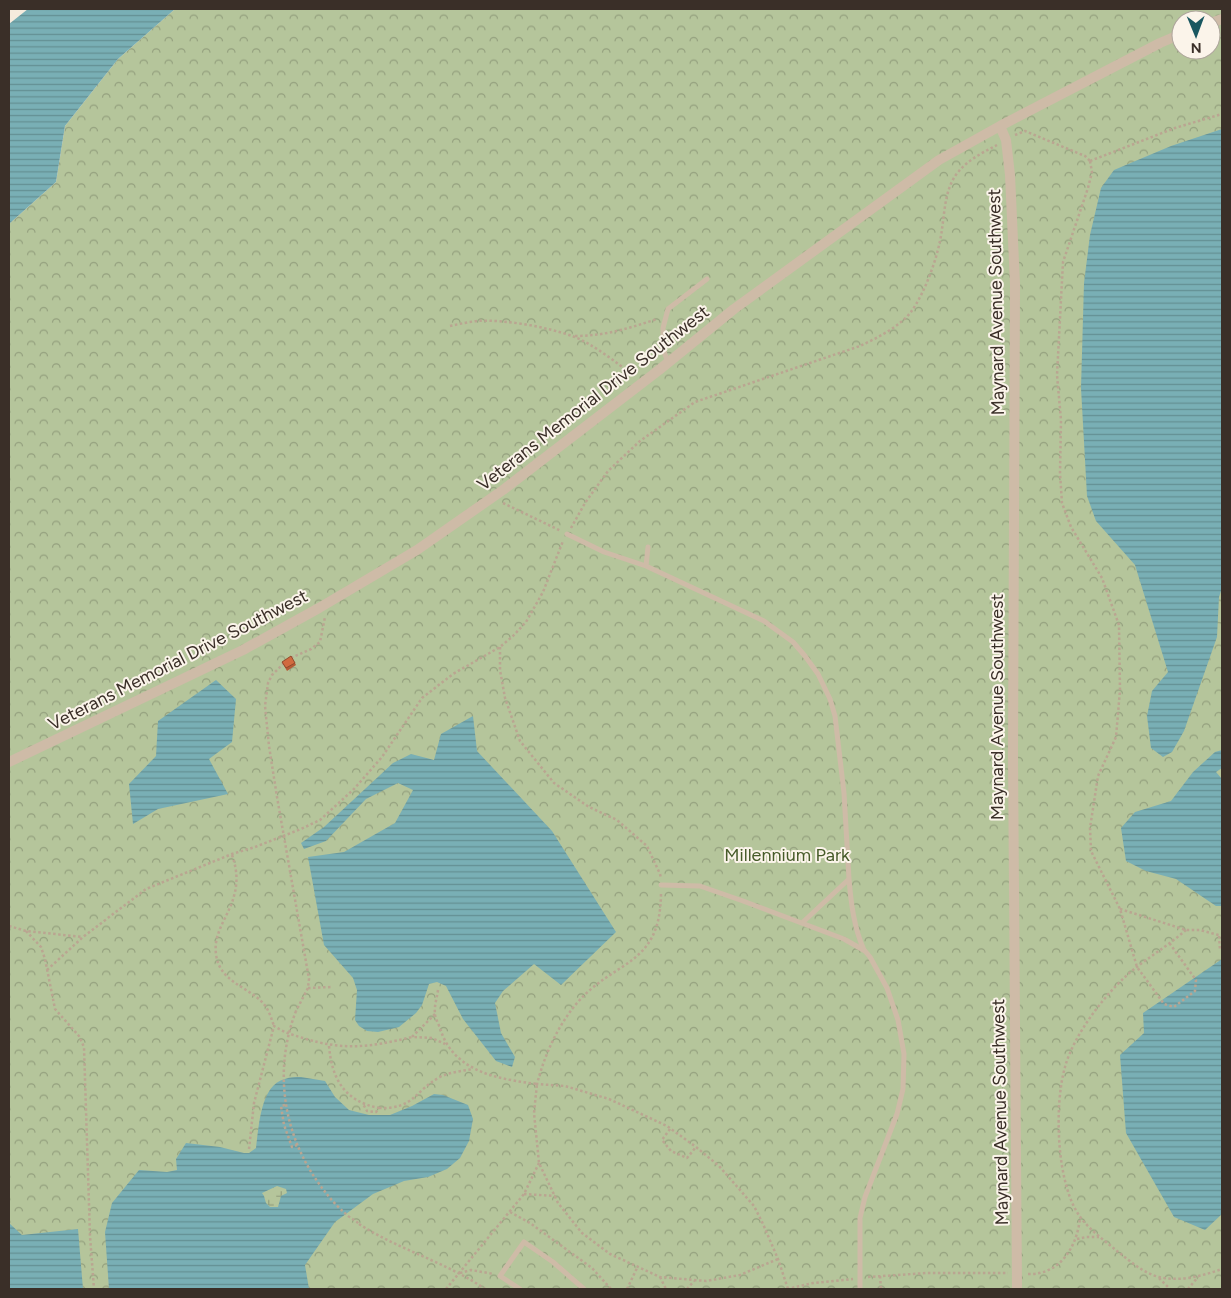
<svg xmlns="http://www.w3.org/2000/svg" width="1231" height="1298" font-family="Figtree,sans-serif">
<defs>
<pattern id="forest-crowns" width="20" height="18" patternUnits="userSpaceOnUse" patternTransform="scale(1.25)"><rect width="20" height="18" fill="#b5c59b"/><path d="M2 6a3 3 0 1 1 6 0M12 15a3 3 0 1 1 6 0" fill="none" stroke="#94a07e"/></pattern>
<pattern id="wetland-marsh" width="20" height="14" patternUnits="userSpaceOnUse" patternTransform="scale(1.25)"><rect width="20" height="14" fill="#b5c59b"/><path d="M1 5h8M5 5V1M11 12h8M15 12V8" fill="none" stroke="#94a07e"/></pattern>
<pattern id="water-rules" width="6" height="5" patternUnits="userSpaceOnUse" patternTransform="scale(1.25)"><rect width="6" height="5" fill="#79afb5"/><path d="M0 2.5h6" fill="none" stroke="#648f93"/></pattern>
</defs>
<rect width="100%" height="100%" fill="#f5ebdd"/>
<path fill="url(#forest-crowns)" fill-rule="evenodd" d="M175 9H1222V1289H9V224L56 182 65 126 118 59ZM1181 20H1211V50H1181Z"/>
<path fill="url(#wetland-marsh)" d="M274 1186H279L282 1189H286L287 1193 281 1196 278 1207H270L266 1203 264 1196 261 1193Z"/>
<path fill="url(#water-rules)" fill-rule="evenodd" d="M28 9H175L118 59 65 126 56 182 9 224V24Z
M1222 129V588L1219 597 1217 637 1184 731 1172 752 1163 757 1151 748 1147 716 1152 691 1168 672 1135 565 1096 521 1087 496 1081 388 1084 283 1090 235 1101 188 1114 170 1171 146Z
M216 680 236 699 232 742 209 759 228 794 158 809 133 824 129 784 156 756 158 721Z
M473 716 477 751 552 831 616 932 561 985 534 964 503 991 495 1003 501 1033 515 1057 512 1067 496 1061 463 1019 446 986 437 982 429 984 422 1005 416 1013 399 1027 378 1032 367 1031 359 1026 355 1020 357 990 353 978 324 945 308 857 344 852 395 823 413 790 398 783 366 799 326 841 304 849 301 843 324 827 393 763 411 754 434 760 441 734Z
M1222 750V768L1216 772 1222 779V906H1216L1176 879 1146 871 1126 861 1121 828 1135 812 1171 801 1193 772 1215 752Z
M1222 959V1214L1205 1230 1174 1217 1126 1133 1120 1055 1144 1033 1143 1013Z
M301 1077 325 1081 335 1097 349 1110 369 1115H390L412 1106 434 1094 443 1095 468 1105 473 1119 469 1141 460 1158 447 1169 428 1177 404 1181 373 1194 335 1222 305 1265 309 1289H109L105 1232 112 1203 139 1170 167 1172 177 1170 176 1159 186 1143 220 1147 244 1153H249L256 1148C259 1127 260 1085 285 1079 290 1077 296 1077 301 1077ZM277 1186 286 1189 287 1193 281 1196 278 1207H270L266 1203 264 1196 262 1193Z
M9 1223 22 1235 78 1229 83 1289H9Z"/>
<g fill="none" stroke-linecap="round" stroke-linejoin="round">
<path stroke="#baa591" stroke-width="2.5" stroke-dasharray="2.5 2.5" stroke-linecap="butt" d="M1015 135 1025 131 1085 156 1090 161
M1090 161 1092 172 1088 188 1063 262 1057 375 1061 420 1060 473 1062 503 1071 527 1102 578 1119 625 1120 690 1116 737 1098 776 1090 828 1091 851 1120 909 1137 967 1164 1004 1174 1007 1195 991 1196 980 1170 944
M1090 161 1175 128 1222 114
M450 326C459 324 468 322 477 321 503 319 547 327 572 336 592 343 617 363 634 376
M575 336C605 336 630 328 657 319
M503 503 561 531
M571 528 585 503 608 471 640 441 695 402 860 346C877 338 899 327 911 312 926 291 939 254 942 229 945 209 945 187 959 171 969 159 984 152 997 145
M500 647V670L505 698 520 741 554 783 589 807 617 820 647 846 660 874 661 878
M291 658 311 649 320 642 325 617
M284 663 272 675 268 683 265 706 269 746 277 797 309 979 308 988 296 1011
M232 855C237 869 238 882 234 896 229 916 213 932 216 954 219 981 246 986 262 1002 269 1009 271 1018 274 1026
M661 894C660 967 615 959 577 1003 557 1027 545 1054 537 1084L565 1086 609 1099 667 1126 696 1147 719 1166 754 1206 763 1224 778 1259 788 1289
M1120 909 1186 930H1200L1222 936
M9 926 26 931 83 937
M1186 930C1171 943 1154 954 1138 966 1110 987 1074 1033 1065 1067 1054 1105 1056 1186 1081 1218 1091 1231 1105 1241 1117 1251 1130 1261 1143 1273 1159 1277 1180 1282 1202 1276 1222 1269
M26 931 41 947 45 959 55 1009 79 1036 84 1047 90 1236 94 1289
M1219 936 1220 950
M47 970 83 937 146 889 232 854 255 847 301 829 320 820 354 789 382 757 422 698 453 674 500 647 513 636 526 622 543 592 563 541
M308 988 331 987
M438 990C437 998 434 1006 435 1014 435 1018 438 1023 440 1028 453 1072 498 1079 537 1084L534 1113 539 1163 558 1203 582 1233 610 1254 660 1277 706 1281 740 1275 778 1259
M435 1014 412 1037 432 1038 445 1044
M329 1046C332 1079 344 1101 379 1108L376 1112 367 1111 363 1104
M285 1105 281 1106 284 1125 292 1147 297 1145
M379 1108C415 1109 414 1091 440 1077 450 1072 462 1071 473 1069
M670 1129 662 1140 671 1151 687 1158 696 1147
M249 1149 254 1103 274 1026C283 1032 293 1035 303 1038 344 1051 371 1047 412 1037
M524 1194 555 1196
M510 1212 530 1223 592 1268 611 1289
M359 1224C399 1250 446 1262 485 1289
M1077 1239 1086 1237H1099
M460 1273 471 1270 494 1274
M1028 1274C1060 1275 1077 1247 1080 1218
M880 1276 881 1289
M660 1277 666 1289
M868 1277 927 1273H1008
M1159 1278 1170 1289
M446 1289 524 1194 539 1163
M627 1289 637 1268
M687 1289 694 1281
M787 1289 813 1283 853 1279
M1188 1289 1198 1277"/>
<path stroke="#cebba7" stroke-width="5" d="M668 362 663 349V328L668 309 707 279
M567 534 604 552 646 566 764 621 793 642 805 656 818 674 830 699 835 716 844 793 849 879
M646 566 648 547
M661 885 700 886 743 901 844 939 865 951 870 957 887 988 898 1020 904 1054 903 1089 897 1114 865 1197 860 1218V1289
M802 923 849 879C851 903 854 928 864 950
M520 1289 500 1276 524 1242 553 1262 584 1289"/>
<path stroke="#cebba7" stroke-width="10" d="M1211 23 1222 19
M1000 126 1006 140 1010 175 1015 284 1013 756 1017 1289
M9 762 243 650 319 608 417 550 503 490 659 370 734 309 939 160 1000 126 1160 43 1181 34"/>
<path stroke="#baa591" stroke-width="2.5" stroke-dasharray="2.5 2.5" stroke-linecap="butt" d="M296 1011C272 1073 284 1141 326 1193 332 1201 340 1209 347 1215 351 1219 356 1220 359 1224"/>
</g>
<path fill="#b45b36" d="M282 662 295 663 296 665 287 671Z"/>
<path fill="#d16a3f" stroke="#924a2c" d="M291 656 295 663 286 668 282 662Z"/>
<g text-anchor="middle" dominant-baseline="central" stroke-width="4" stroke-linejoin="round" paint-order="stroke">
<g font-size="18" fill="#3a2f28" stroke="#fbf4ea">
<text transform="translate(996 302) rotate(-91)">Maynard Avenue Southwest</text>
<text transform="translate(593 398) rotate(-38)">Veterans Memorial Drive Southwest</text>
<text transform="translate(178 660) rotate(-27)">Veterans Memorial Drive Southwest</text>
<text transform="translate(997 707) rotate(-90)">Maynard Avenue Southwest</text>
<text transform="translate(1000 1112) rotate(-91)">Maynard Avenue Southwest</text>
</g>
<g font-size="18" fill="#465b29" stroke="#fbf4ea">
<text x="787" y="855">Millennium Park</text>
</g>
</g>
<rect width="1231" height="1298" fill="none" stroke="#3a2f28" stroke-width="20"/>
<g transform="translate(1196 35) rotate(179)"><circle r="24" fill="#fbf4ea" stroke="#aea59c"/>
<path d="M0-4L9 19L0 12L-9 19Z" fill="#195760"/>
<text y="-8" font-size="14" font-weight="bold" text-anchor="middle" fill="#3a2f28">N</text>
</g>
</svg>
